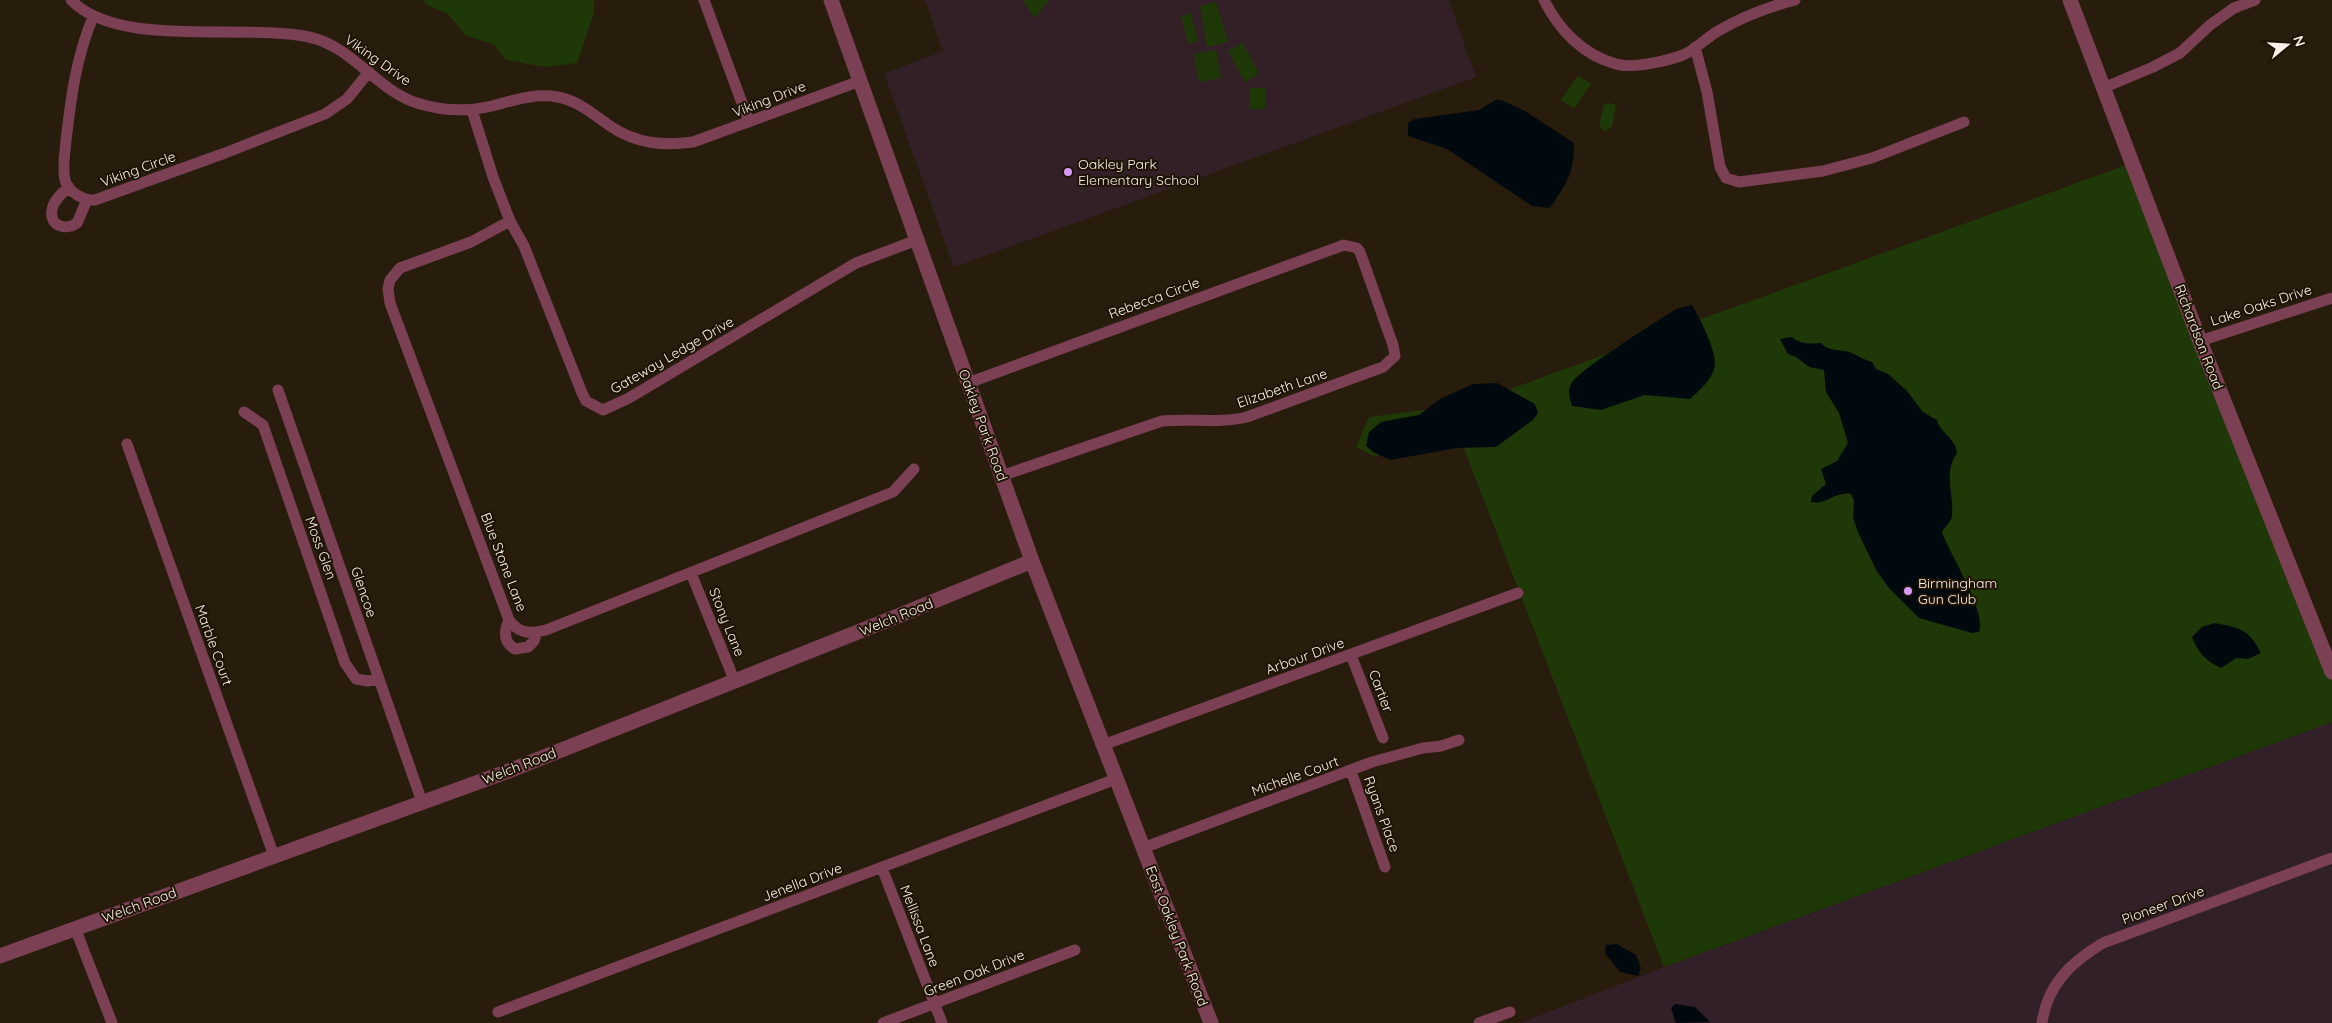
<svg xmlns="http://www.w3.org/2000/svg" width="2332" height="1023" font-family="Quicksand,sans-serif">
<rect width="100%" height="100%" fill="#281c0d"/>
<path fill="#312027" d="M2332 722V1023H1520L1664 967Z"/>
<path fill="#322026" d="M925 0H1449L1476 77 954 267 884 74 943 51Z"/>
<path fill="#1f3807" d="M423 0H594V13L577 63 545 67 506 60 493 44 466 36 448 14 427 5Z
M1022 0H1049L1035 18Z
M1216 2 1228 42 1207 47 1200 6Z
M1191 13 1198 41 1188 44 1181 16Z
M1243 43 1259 74 1245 82 1228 51Z
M1216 50 1221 78 1199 82 1194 54Z
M1578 75 1591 84 1574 109 1561 100Z
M1249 88H1265V109H1249Z
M1609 103 1616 105 1612 127 1604 131 1599 125 1604 104Z
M2129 164 2332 678V722L1664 967 1463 446 1373 456 1356 447 1369 417 1438 408 1502 392 1606 354 1621 344 1690 323Z"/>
<path fill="#000a0e" d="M1496 100H1501L1525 111 1574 143C1574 174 1567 183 1550 208L1532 206 1447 149 1408 136V123L1415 119 1479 110Z
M1692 305C1700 319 1715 347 1715 364 1714 378 1700 390 1690 399L1645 395 1601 410 1572 406C1570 399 1567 391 1571 384 1578 370 1658 321 1676 309Z
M1792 337C1799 344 1812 344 1821 343 1829 353 1844 348 1854 354 1860 357 1865 360 1872 362L1876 369 1888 374 1907 391 1923 412 1937 420C1939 432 1956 438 1957 453 1943 473 1954 493 1952 515 1952 522 1945 526 1942 532 1949 553 1987 612 1979 632L1972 633 1919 618 1889 588 1876 570 1858 532 1853 518 1854 500 1851 494C1836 491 1824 506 1811 502L1812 496 1826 484 1821 469 1837 461 1848 443 1839 413 1826 392 1824 370 1809 367 1796 357 1788 354 1780 339Z
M1497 383 1535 404 1538 413 1533 420 1496 447 1457 448 1390 460 1373 452 1366 446 1369 432 1381 422 1419 415 1440 399 1473 384Z
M2215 623C2240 628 2249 629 2261 653L2248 659 2236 658 2221 668C2206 661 2198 653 2192 637L2202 627Z
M1617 944 1636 955 1641 968 1638 976 1620 972 1605 953 1606 945Z
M1675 1004 1695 1007 1710 1022 1676 1023 1671 1008Z"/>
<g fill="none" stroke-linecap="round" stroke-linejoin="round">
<path stroke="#7b4053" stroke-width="11" d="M71 0C118 49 244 23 309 37 354 47 376 90 417 103 442 111 467 112 492 106 515 100 534 93 558 97 579 101 594 115 610 126 637 144 663 146 693 142L860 81
M704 0 749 122
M1544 0C1559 30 1583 55 1616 64 1632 69 1667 61 1683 55 1695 50 1706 38 1718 31 1742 17 1768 7 1795 0
M93 17C76 58 71 97 66 141 65 153 62 168 65 180 68 192 84 201 95 200L225 153 325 114 347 99 369 72
M1695 47 1707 92 1720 167 1726 178 1739 182 1823 171 1872 158 1964 122
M2103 88 2153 67 2180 53 2210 25 2234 8 2255 0
M472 110 493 177 510 221 524 246 582 393 586 401 603 410 629 398 856 263 917 240
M69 187C62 193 53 201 52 210 49 226 66 231 77 223L87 200
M510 221 471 242 400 268 390 280 388 289 390 303 509 620C519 634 531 634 546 630L893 492 914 469
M2200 341 2332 298
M968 383 1344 245 1357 248 1360 252 1393 345 1395 356 1383 367 1247 417C1219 424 1191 418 1162 421L1001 476
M278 390 422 802
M244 412 263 425 345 663 356 679 368 681 379 679
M127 444 274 856
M691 573 735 682
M509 620C504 631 503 642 515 649L528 647 534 641 537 632
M1351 655 1383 738
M1103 745 1518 593
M1351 771 1385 867
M1143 848 1372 762 1423 748 1441 746 1459 740
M882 868 942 1023
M75 928 112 1023
M498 1012 1116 779
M883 1023 1075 950
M1479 1023 1510 1012
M2042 1023C2047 985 2071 962 2103 943L2332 858"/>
<path stroke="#7b4053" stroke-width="15" d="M831 0 1032 561 1211 1023
M2070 0 2200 341 2332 672
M0 956 506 772 888 620 1032 561"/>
</g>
<g fill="#d69bfa" stroke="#1e1305" stroke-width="2">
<circle cx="1068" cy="172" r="5"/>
<circle cx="1908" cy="591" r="5"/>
</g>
<g text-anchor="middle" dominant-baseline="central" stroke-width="4" stroke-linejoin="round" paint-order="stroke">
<g font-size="14" fill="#f9f1e7" stroke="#1e1305">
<text transform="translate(378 60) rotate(35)">Viking Drive</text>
<text transform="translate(769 99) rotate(-21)">Viking Drive</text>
<text transform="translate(138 169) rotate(-20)">Viking Circle</text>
<text transform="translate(1154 298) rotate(-20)">Rebecca Circle</text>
<text transform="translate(2261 305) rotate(-18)">Lake Oaks Drive</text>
<text transform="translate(2199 337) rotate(69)">Richardson Road</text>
<text transform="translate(672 355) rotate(-30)">Gateway Ledge Drive</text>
<text transform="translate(1282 388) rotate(-19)">Elizabeth Lane</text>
<text transform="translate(983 425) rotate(70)">Oakley Park Road</text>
<text transform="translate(321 548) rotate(70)">Moss Glen</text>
<text transform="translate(504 562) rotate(69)">Blue Stone Lane</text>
<text transform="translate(364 592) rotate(71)">Glencoe</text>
<text transform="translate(896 617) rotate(-22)">Welch Road</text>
<text transform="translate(727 622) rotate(68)">Stony Lane</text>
<text transform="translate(214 645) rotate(70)">Marble Court</text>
<text transform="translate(1305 656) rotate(-20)">Arbour Drive</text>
<text transform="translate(1381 691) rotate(69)">Cartier</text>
<text transform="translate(519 766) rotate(-21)">Welch Road</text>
<text transform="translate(1295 776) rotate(-20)">Michelle Court</text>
<text transform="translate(1382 814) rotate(70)">Ryans Place</text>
<text transform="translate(802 882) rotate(-21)">Jenella Drive</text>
<text transform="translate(139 905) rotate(-20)">Welch Road</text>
<text transform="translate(2163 905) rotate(-20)">Pioneer Drive</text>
<text transform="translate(920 926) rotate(69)">Mellissa Lane</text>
<text transform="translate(1177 936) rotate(69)">East Oakley Park Road</text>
<text transform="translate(974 973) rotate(-21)">Green Oak Drive</text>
</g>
<g font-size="14" fill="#f9f1e7" stroke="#1e1305" text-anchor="start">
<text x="1078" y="164">Oakley Park<tspan x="1078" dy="16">Elementary School</tspan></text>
<text x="1918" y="583">Birmingham<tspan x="1918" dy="16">Gun Club</tspan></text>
</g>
</g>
<g transform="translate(2287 45) rotate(72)" stroke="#1e1305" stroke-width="4" paint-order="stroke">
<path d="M0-4L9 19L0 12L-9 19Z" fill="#f9f1e7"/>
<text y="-8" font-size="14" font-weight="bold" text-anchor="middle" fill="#f9f1e7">N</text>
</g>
</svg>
